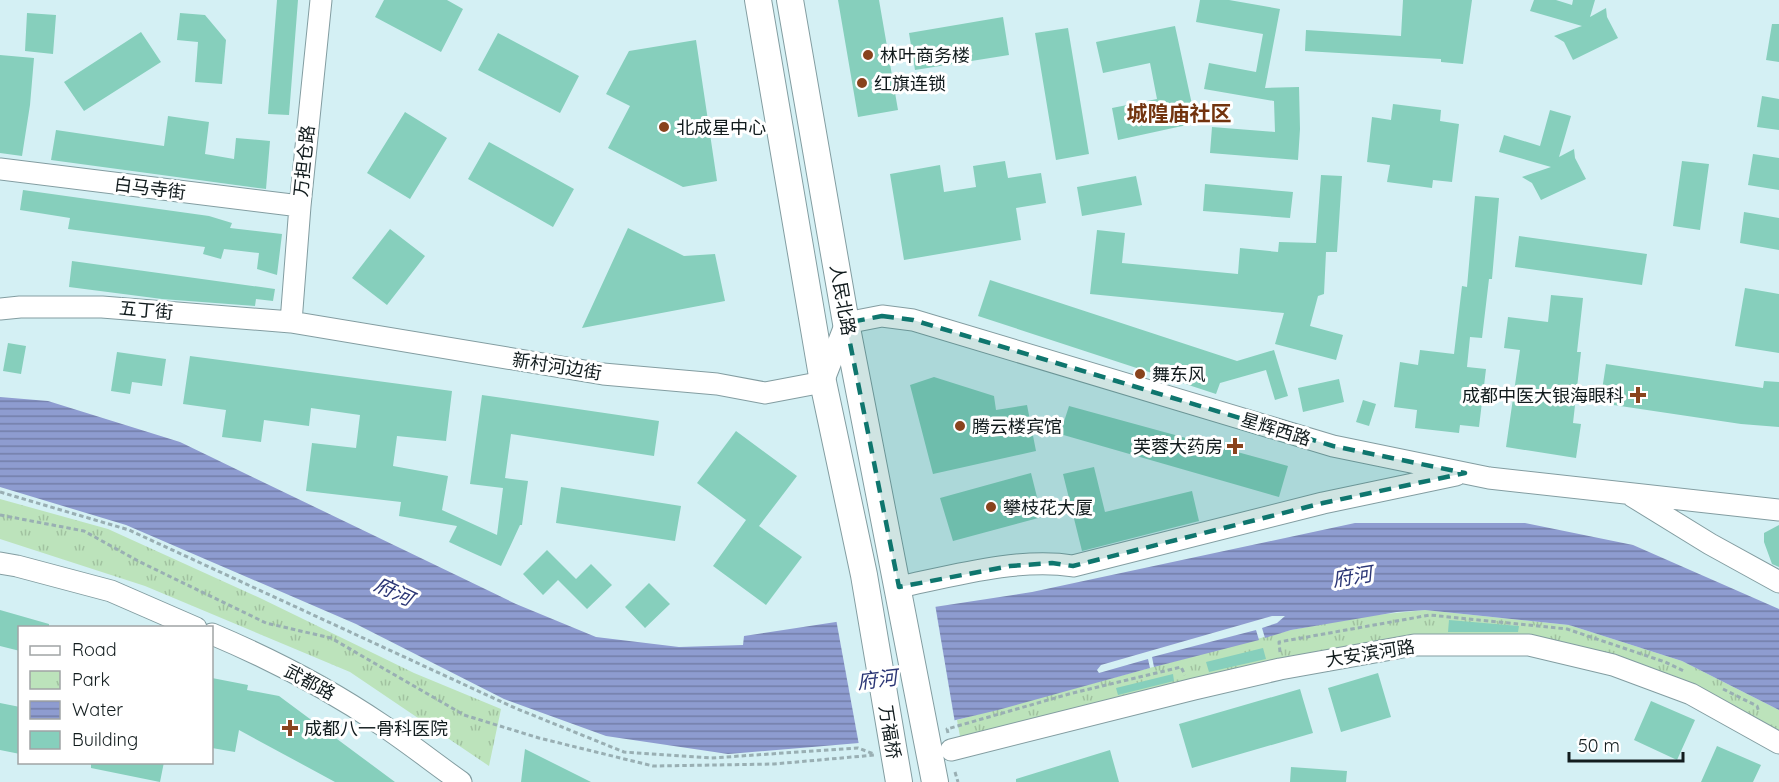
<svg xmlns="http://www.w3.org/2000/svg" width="1779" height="782" font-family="Quicksand,'Noto Sans SC',sans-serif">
<defs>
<pattern id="park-tufts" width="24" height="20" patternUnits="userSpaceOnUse" patternTransform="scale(1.5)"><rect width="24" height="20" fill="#bce3bb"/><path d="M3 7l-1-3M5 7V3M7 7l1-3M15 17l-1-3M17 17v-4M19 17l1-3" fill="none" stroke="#a1c2a0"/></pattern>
<pattern id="water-rules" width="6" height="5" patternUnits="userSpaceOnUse" patternTransform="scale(1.5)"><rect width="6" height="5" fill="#8e9cd0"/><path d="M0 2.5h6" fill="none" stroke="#737ea8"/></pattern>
</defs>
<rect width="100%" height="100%" fill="#d4f0f4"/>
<path fill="url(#park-tufts)" d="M0 499 108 529 260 598 414 673 501 709 489 766 350 672 145 586 0 539Z
M1425 610 1569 625 1682 661 1779 710V737L1611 660 1433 639 961 742 957 720 1291 630 1366 616Z"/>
<path fill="url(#water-rules)" d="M0 397 48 401 180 442 516 604 596 637 679 647 743 645 744 636 1032 592 1355 523H1525L1633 545 1779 609V710L1682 661 1569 625 1425 610 1397 612 1291 630 1265 638 1262 628 1277 623 1285 616H1272L1101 665 1097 670 1099 673 1148 659 1150 668 998 710 859 743 728 754 606 736 504 699 356 624 126 525 0 487Z
M1256 630 1259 640 1154 667 1152 657Z"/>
<path fill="#d4f0f4" d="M935 604 955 723 859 745 836 619Z"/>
<path fill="#86cfbc" d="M277 0H298L289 115 268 114Z
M384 0H447L463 9 441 52 375 17Z
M838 0H879L898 110 858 117Z
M1200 0H1229L1280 9 1265 88 1299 87 1300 129 1298 160 1210 153 1212 127 1275 132 1274 101 1204 89 1209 63 1256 72 1263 34 1196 22Z
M1403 0H1472L1463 64 1441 62V59L1305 51 1306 30 1401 36Z
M1534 0H1556L1572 5 1573 0H1595L1590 17 1606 8 1607 17 1618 38 1573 60 1564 42 1554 36 1582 26 1530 11Z
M27 13 56 15 53 54 25 51Z
M180 13 205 15 226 40 222 84 195 82 198 42 177 40Z
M1003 17 1009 55 915 70 909 33Z
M1772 24H1779V62L1766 60Z
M1175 26 1196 123 1118 140 1112 108 1157 99 1150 63 1103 73 1096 42Z
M1068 28 1089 154 1056 160 1035 33Z
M141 32 161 62 84 111 64 82Z
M498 33 579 76 560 113 478 70Z
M696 40 717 181 683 187 608 148 630 106 606 94 629 51Z
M0 55 34 58 30 105 22 156 0 153Z
M1762 96 1779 99V130L1757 127Z
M1393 104 1441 110 1440 121 1459 124 1452 182 1433 180 1432 188 1387 182 1390 165 1367 162 1372 117 1391 120Z
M1550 110 1571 116 1559 157 1574 149 1575 158 1586 179 1541 200 1532 183 1522 177 1551 167 1499 152 1504 135 1540 146Z
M405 112 447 138 410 199 367 173Z
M168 116 209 122 205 154 234 159 236 138 270 141 266 189 51 160 56 130 164 146Z
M489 142 574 189 553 227 468 179Z
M1753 154 1779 158V190L1748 185Z
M1005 161 1008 178 1041 173 1046 203 1016 208 1021 240 904 260 890 174 940 165 944 192 976 187 973 166Z
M1682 161 1709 164 1700 230 1673 226Z
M1321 175 1342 176 1337 252H1326L1324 294 1318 296 1310 326 1343 335 1336 360 1275 344 1284 313 1090 294 1097 230 1125 233 1122 263 1238 274 1240 248 1278 252 1279 242 1316 243Z
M1136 176 1142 205 1082 216 1077 187Z
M1205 184 1293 192 1290 218 1203 211Z
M23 190 209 216 232 223 230 228 282 234 277 275 257 269 259 253 224 249 221 259 203 254 205 247 68 229 70 218 20 210Z
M1475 196 1499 198 1492 279H1489L1482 338 1470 337 1467 367 1486 369 1479 427 1460 425 1459 433 1415 428 1417 410 1394 407 1400 362 1418 365 1420 350 1454 354 1462 286 1467 287Z
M1744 212 1779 218V250L1740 243Z
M628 228 684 256 715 254 725 301 582 328Z
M390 229 425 256 387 305 352 278Z
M1519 236 1647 254 1642 285 1515 267Z
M72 261 275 289 273 301 256 299 255 306 162 299 69 287Z
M990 280 1237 361 1274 350 1288 396 1275 400 1266 370 1220 383 1216 394 978 316Z
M1745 288 1779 294V353L1735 346Z
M1551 295 1583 298 1577 352H1581L1573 423 1581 424 1576 458 1506 447 1520 350 1504 348 1508 317 1548 322Z
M8 343 26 346 21 374 3 371Z
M117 352 166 359 162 386 132 382 130 394 111 391Z
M190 356 452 391 446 441 397 436 393 466 448 476 442 510 497 535 503 488 470 484 482 395 659 421 654 456 511 434 505 478 528 481 522 525H520L501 566 449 542 457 526 399 516 401 502 306 491 312 443 356 448 360 415 311 408 309 426 264 420 261 442 222 437 226 410 183 404Z
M1606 364 1763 388 1764 381 1779 382V427L1741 424 1600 403Z
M934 377 994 396 996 410 1027 405 1036 451 933 474 910 385Z
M1339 379 1344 402 1303 412 1298 388Z
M1363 400 1376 404 1369 426 1356 422Z
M1069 406 1288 466 1279 497 1060 434Z
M736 431 797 476 759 526 802 557 766 605 713 566 746 520 697 483Z
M1094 467 1105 512 1192 491 1199 521 1082 551 1063 474Z
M1031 473 1042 517 953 541 940 498Z
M561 487 681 506 675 541 556 523Z
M1779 525V567L1772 564 1764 542V533Z
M547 550 576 579 591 564 612 585 587 609 558 580 543 595 523 574Z
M649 583 670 604 645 628 625 607Z
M0 610 49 624V627H20V651L0 646Z
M1449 620 1519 626 1518 632H1448Z
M1263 648 1266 659 1209 672 1206 662Z
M1378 673 1391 717 1341 732 1328 688Z
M1173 674 1174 681 1118 695 1116 688Z
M212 678 248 685 247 690 279 696 395 782H335L239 730 235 752 212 748Z
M1300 689 1313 733 1192 768 1179 724Z
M1651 701 1695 720 1677 760 1634 740Z
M0 703 20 707V754L0 750Z
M1717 746 1761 765 1753 782H1701Z
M525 749 591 782H521Z
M1110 750 1119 782H1016V779Z
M91 762H164L160 782 91 768Z
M1291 767 1347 771 1346 782H1290Z"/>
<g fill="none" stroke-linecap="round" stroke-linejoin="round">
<g stroke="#839da1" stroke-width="23">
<path id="minor" d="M0 169 300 206
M0 309 20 307H102L291 322 603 374 717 384 765 393 823 382 846 323 882 316 913 320 1333 446 1489 478 1779 510
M291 322 300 206 321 0
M1632 496 1710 544 1779 582
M0 563 17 566 111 591 196 628
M899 587C952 576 1020 557 1073 566L1323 503 1456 475
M212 634C271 659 329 689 382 725 409 743 434 763 461 782
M951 750 1194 689 1280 669 1414 645H1529L1613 665 1691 694 1779 743"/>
</g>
<g stroke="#839da1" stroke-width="28">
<path id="major" d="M758 0 823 382 864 575 899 782
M790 0 846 323 935 782"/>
</g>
<path stroke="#99afb3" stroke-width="3" stroke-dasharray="4.5 3" stroke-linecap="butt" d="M0 492 129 530 515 708 624 752 711 758 858 748 874 754
M0 515 84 531 140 562 266 623 331 638 464 715 539 738 653 766 774 764 875 755
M1280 652 1279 642 1430 615 1567 629 1665 662 1684 671
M1723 689 1757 706 1759 712
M948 733 947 729 1069 694 1181 667 1185 675
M955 772 958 782"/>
<use href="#minor" stroke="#fff" stroke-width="21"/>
<use href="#major" stroke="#fff" stroke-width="26"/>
</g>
<path fill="#0f766e" fill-opacity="0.2" stroke="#0f766e" stroke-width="4.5" stroke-dasharray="12 8" stroke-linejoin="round" d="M882 316 913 320 1333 446 1465 473 1323 503 1073 566 1052 563 1010 566 899 587 846 323Z"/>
<g fill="#89431d" stroke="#fff" stroke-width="2">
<circle cx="868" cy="55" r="6"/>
<circle cx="862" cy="83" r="6"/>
<circle cx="664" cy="127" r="6"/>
<circle cx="1140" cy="374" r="6"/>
<path d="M1635 386h6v6h6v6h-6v6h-6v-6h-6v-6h6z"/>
<circle cx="960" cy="426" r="6"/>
<path d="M1232 437h6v6h6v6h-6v6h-6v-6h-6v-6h6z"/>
<circle cx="991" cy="507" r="6"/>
<path d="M287 719h6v6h6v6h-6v6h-6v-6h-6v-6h6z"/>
</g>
<g text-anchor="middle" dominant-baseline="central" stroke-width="6" stroke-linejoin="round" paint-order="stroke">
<g font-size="18" fill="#121c1e" stroke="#fff" text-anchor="start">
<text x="880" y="55">林叶商务楼</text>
<text x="874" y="83">红旗连锁</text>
<text x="676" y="127">北成星中心</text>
<text x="1152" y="374">舞东风</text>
<text x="1624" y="395" text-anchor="end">成都中医大银海眼科</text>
<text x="972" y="426">腾云楼宾馆</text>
<text x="1223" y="446" text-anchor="end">芙蓉大药房</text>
<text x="1003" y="507">攀枝花大厦</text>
<text x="304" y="728">成都八一骨科医院</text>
</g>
<g font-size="18" fill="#121c1e" stroke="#fff">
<text transform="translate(304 161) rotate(-84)">万担仓路</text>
<text transform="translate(150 188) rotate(7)">白马寺街</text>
<text transform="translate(843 300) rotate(80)">人民北路</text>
<text transform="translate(146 310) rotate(5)">五丁街</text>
<text transform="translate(557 366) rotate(9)">新村河边街</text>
<text transform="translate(1276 429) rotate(17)">星辉西路</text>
<text transform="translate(1370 653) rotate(-9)">大安滨河路</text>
<text transform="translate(310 682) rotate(28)">武都路</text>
<text transform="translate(890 732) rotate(81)">万福桥</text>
</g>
<g font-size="20" font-style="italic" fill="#2c3776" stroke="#fff">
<text transform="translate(1352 576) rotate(-9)">府河</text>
<text transform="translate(394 591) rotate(25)">府河</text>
<text transform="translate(877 679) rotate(-7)">府河</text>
</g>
<g font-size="21" font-weight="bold" fill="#72330e" stroke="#fff">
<text x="1179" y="113">城隍庙社区</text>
</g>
</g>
<rect x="18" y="626" width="195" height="138" fill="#ffffff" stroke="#a0a4a5" stroke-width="1.5"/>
<rect x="30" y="646" width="30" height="9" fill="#ffffff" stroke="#a0a4a5" stroke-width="1.5"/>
<text x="72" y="656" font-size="18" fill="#121c1e">Road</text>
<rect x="30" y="671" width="30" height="18" fill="url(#park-tufts)" stroke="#a0a4a5" stroke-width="1.5"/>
<text x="72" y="686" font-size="18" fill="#121c1e">Park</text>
<rect x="30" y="701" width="30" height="18" fill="url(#water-rules)" stroke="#a0a4a5" stroke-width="1.5"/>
<text x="72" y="716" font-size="18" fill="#121c1e">Water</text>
<rect x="30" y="731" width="30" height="18" fill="#86cfbc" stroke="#a0a4a5" stroke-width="1.5"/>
<text x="72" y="746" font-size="18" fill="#121c1e">Building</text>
<path d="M1569 752v9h114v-9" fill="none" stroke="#121c1e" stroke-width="3"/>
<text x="1578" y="752" font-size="18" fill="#121c1e" stroke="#ffffff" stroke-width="4.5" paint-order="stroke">50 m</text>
</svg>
